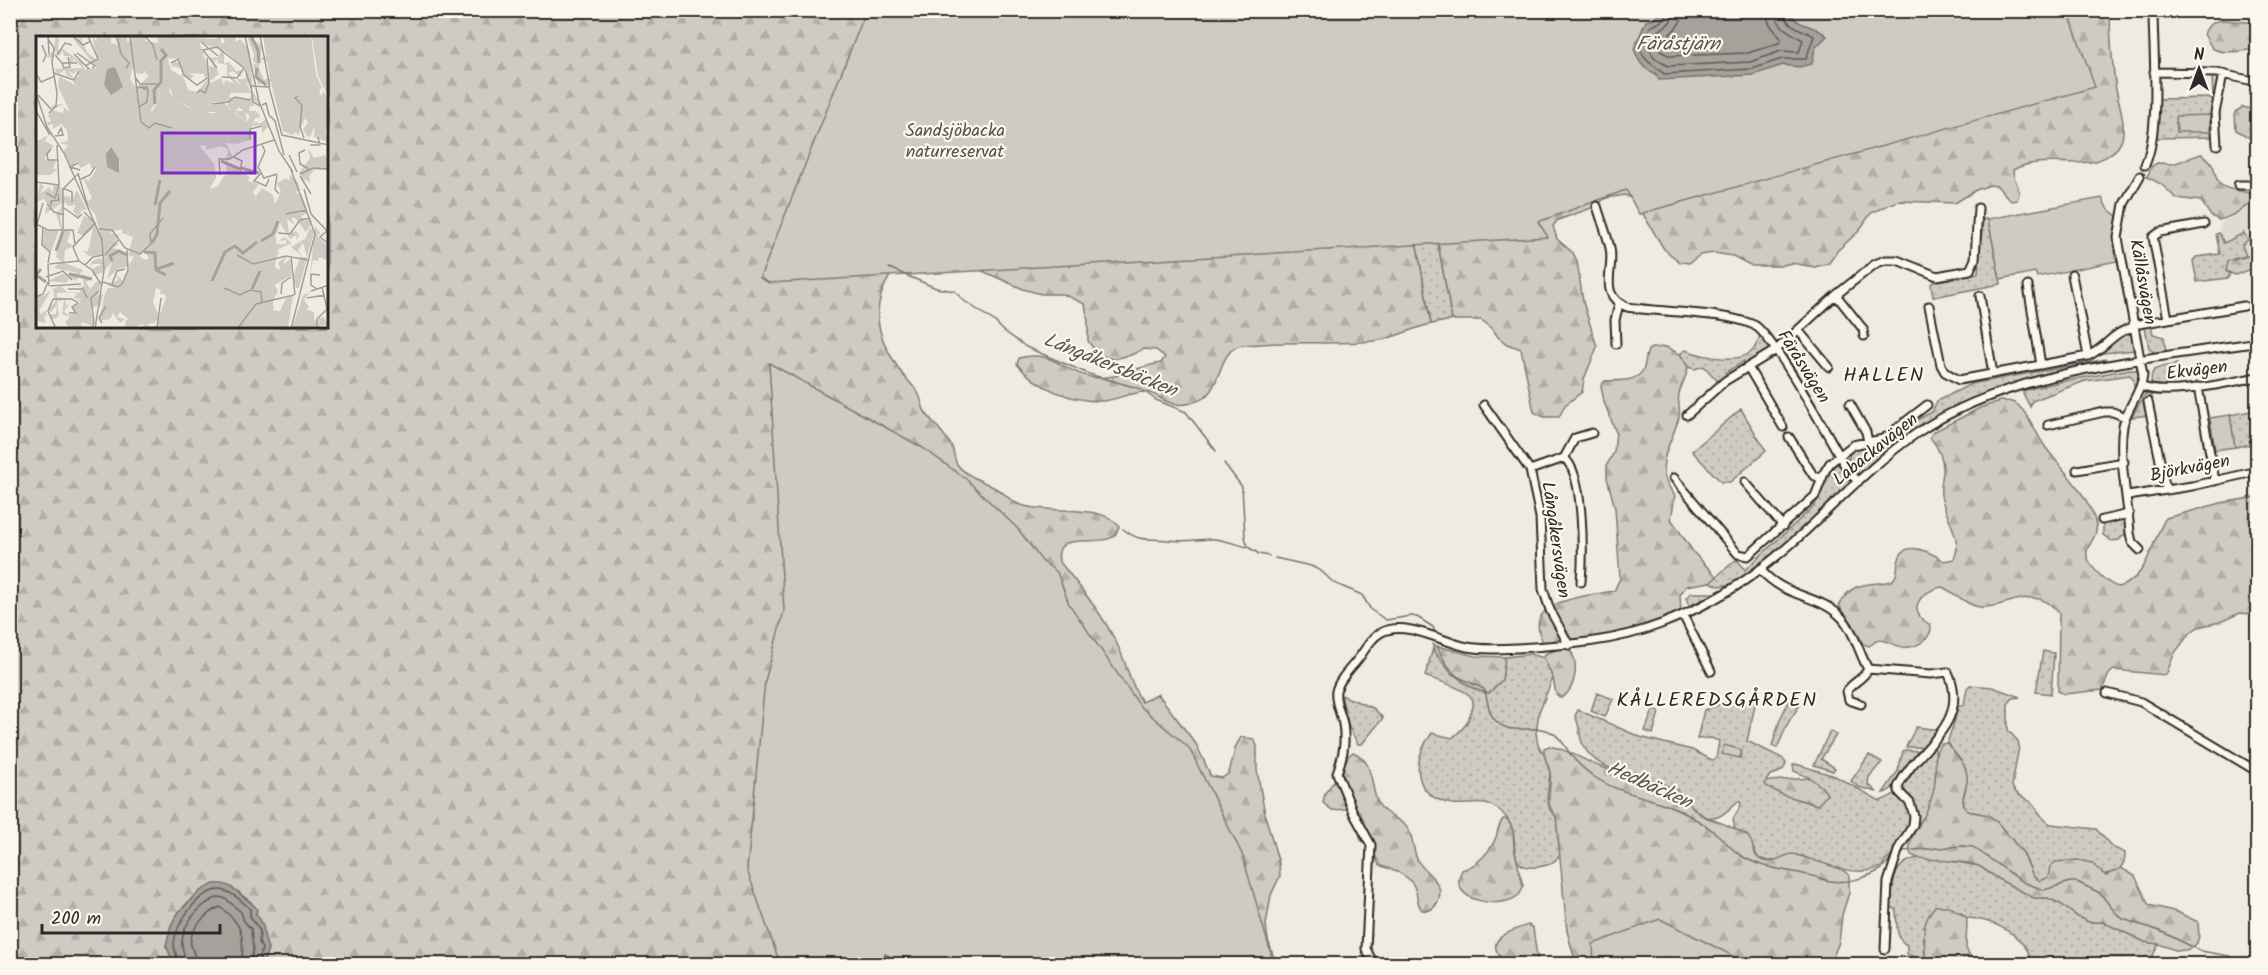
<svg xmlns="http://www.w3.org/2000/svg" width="2268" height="975" font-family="Kalam,sans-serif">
<defs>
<pattern id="grass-dots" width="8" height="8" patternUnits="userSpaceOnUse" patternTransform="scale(1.5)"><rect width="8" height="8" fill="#cecbc2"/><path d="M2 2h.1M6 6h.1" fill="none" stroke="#b1aea7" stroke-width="1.8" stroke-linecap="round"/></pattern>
<pattern id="forest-firs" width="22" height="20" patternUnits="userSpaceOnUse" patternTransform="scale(1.5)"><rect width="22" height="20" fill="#cecbc2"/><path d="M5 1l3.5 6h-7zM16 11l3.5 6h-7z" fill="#b1aea7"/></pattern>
</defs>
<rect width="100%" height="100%" fill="#eeebe0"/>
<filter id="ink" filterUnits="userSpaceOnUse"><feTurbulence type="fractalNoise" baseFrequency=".0167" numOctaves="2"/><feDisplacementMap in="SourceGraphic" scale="12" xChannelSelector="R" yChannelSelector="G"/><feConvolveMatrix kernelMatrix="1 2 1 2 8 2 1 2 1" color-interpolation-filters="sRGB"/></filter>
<g filter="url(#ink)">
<path fill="#dedbd1" d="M2257 201V254L2233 259 2219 233 2221 223Z"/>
<path fill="url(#grass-dots)" stroke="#7c7b76" stroke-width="1.5" d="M2212 75 2219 77 2214 137 2157 138V99L2213 98Z
M1414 112 1452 320 1431 324 1393 113Z
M1983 219H1988L2001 284 1933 297 1931 284 1936 279 1978 273Z
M2219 233 2224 243 2244 233 2248 240 2242 245 2246 256 2233 259 2226 271 2230 274 2228 278 2197 282 2193 261 2196 257 2220 254 2216 234Z
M2151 326 2153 334 2164 337 2166 352 2156 354 2149 348 2145 327Z
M1761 332 1773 350 1747 366 1744 361 1725 373 1728 378 1721 385 1704 366 1695 369 1688 367 1680 354 1685 350C1702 356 1745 367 1756 346 1759 342 1759 337 1761 332Z
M2130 334 2135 338 2136 350 2102 353 2122 335Z
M2106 359 2109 363C2049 376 1985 386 1932 421 1908 436 1886 456 1863 474L1858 473 1848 459 1851 452 1855 449 1886 444 1917 420 1932 412 1937 401 1971 384Z
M2177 364 2178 375 2167 377 2169 388 2152 387C2148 365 2159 368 2177 364Z
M2130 369 2140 371 2138 388 2134 387 2133 378 2130 375 2085 381 2032 401 2030 407 2022 391 2059 382Z
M2145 394 2152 395 2144 405 2150 415 2132 417Z
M1741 409 1766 451 1730 482H1721L1692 451Z
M2257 410V443L2235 447 2230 415Z
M1835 465H1843L1852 477 1851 487 1763 564 1734 584 1719 586 1710 582 1737 559 1745 570 1812 508C1825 494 1824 476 1835 465Z
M2124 519 2127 520 2129 530 2119 540 2112 541 2103 535V523Z
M1691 593H1717L1691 605 1688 603 1686 598Z
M1434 645 1437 646C1446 668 1465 690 1489 693L1502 680 1505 657 1531 654 1544 658 1553 678 1539 712 1536 733 1538 745 1544 754 1550 773 1547 798 1550 810 1556 816 1560 855C1553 864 1547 866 1536 867 1509 870 1517 848 1513 831 1511 823 1504 813 1498 809 1483 799 1468 806 1452 804 1412 796 1411 761 1432 733L1452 738C1462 730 1468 724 1471 712 1472 709 1474 706 1473 702 1473 690 1435 680 1425 676Z
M2043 651 2054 653 2051 694 2036 692Z
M1970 685 1992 687 2020 697 2013 698 2008 704V730L2018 741 2019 746 2012 786C2016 796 2023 796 2031 802 2039 809 2041 820 2051 824L2096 829 2112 847 2125 853C2126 889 2071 870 2050 867L2049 877 2040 881 2033 876 2023 853 1995 820 1988 815 1967 811C1958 799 1968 791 1967 777 1966 763 1954 755 1947 743L1955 720 1957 707 1964 705 1967 688Z
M1597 693 1613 699 1605 717 1591 711Z
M1341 695 1373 708 1383 718 1362 744H1358L1349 727Z
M1743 696 1756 701 1747 741 1782 758 1786 763C1785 771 1778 773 1770 775L1765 783C1782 794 1798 801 1818 805L1810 778 1794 771 1793 765 1796 764 1835 776 1880 801C1910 791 1910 769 1931 749H1935C1937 772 1936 802 1921 821 1918 825 1913 826 1910 829 1901 837 1898 852 1890 861 1871 881 1823 867 1802 856L1772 862 1758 858 1747 835 1735 830 1733 819 1741 805 1740 801C1730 805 1725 817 1713 818 1695 818 1688 796 1673 789 1659 782 1644 777 1629 773 1614 769 1603 768 1592 757 1576 742 1583 732 1575 716L1578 710 1640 737 1692 750 1712 760 1716 759 1719 741 1711 738 1697 739 1704 710Z
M1791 697 1802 702 1789 721 1777 748 1772 746 1780 719Z
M1653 710 1659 712 1653 734 1645 731Z
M1916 727 1941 730 1923 747H1906Z
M1830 731 1836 735 1821 759 1835 768 1833 771 1814 765Z
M1906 750 1917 751C1911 763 1896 791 1883 793L1898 771 1903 751Z
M1869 755 1882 762 1869 777 1868 784 1877 792 1859 787 1851 781Z
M1927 857 1979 866 2002 881 2034 898H2048L2059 903 2078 917 2089 922H2103L2145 942 2159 944 2148 964H2032C2030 959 2029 951 2025 947 2012 929 1988 919 1967 918L1960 912 1924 936 1925 959 1916 958 1907 954V945C1895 940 1897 921 1896 909L1891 907C1892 879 1894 858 1927 857Z"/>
<path fill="url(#forest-firs)" stroke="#7c7b76" stroke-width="1.5" fill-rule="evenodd" d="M2110 10C2110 36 2112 63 2116 89 2119 104 2126 123 2122 139 2119 151 2102 161 2090 162 2065 165 2037 157 2013 170 2013 182 2023 188 2017 200L2011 201 1997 186 1990 185 1976 190 1955 203 1899 201 1888 205 1871 213 1858 232 1838 250 1829 263 1815 267 1791 263 1780 266H1752L1733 256 1714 253 1700 255 1689 263 1680 262 1664 249 1640 209 1632 199 1625 195 1606 198 1594 207 1558 220 1553 226 1557 239 1573 253 1577 261 1583 302 1597 347 1584 379 1582 392 1565 405 1559 417H1544L1534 412 1521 349 1507 344 1498 337 1492 328 1481 320H1452L1414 112 1788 11Z
M10 11H1410L1393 113 1431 324C1412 328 1394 339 1374 341 1336 345 1298 341 1260 344 1254 345 1247 344 1242 345 1219 350 1222 381 1207 395 1197 404 1180 407 1168 402 1159 399 1154 392 1143 392 1129 393 1116 400 1103 401 1073 402 1036 388 1017 364L1019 358C1052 349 1063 372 1091 377 1115 381 1137 366 1161 363L1165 357 1156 350 1143 349 1131 355 1113 359 1098 355 1088 341V322L1085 304 1063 294H1041L1023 289 969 265 891 274C867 312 879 341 903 375 908 381 914 386 918 393 921 398 922 404 924 410 932 423 945 433 952 447 954 452 954 459 957 464 966 477 987 482 1000 491 1005 494 1009 499 1014 502 1042 517 1100 501 1119 526 1118 529 1117 532 1115 535 1102 549 1053 528 1059 561 1080 587 1101 612 1116 642 1127 663 1129 682 1142 702L1158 694 1196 744 1211 776 1222 778 1229 773 1236 746 1241 737 1254 739 1257 746V770L1265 815 1279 864 1280 876 1271 895 1266 925 1268 940 1276 964H263L268 948C262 935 259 918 253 905 250 899 242 897 238 891L193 897 178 913 171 925 166 946 175 964H11ZM38 38H327V327H38Z
M2223 20 2257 23V50C2242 49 2225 56 2212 48L2204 34C2208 24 2213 21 2223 20Z
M2243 107 2250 109 2257 115V142L2236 130 2235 112Z
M2201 154C2220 164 2211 176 2221 185 2229 191 2244 191 2253 194L2254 198C2247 208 2231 217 2219 220L2211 216 2201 201 2176 198 2161 184 2147 177 2152 166 2157 163 2173 164Z
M2257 254V270H2249L2235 275 2226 271 2228 261Z
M1666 347 1680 354 1688 367C1687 377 1681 384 1679 394 1677 401 1681 409 1679 417 1670 450 1651 464 1675 496L1671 519 1694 553 1717 577 1710 582 1686 586 1680 595 1681 612C1637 628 1591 642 1545 644 1541 640 1540 637 1539 631 1531 599 1592 595 1614 591L1620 578 1615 508 1607 478V465L1614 452 1616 432 1604 402 1601 385 1605 381C1617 380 1636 383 1643 370 1646 364 1645 357 1648 350L1652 348Z
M2000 401C2007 401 2012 401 2018 405 2030 416 2036 434 2046 448 2063 471 2090 496 2096 525 2099 539 2082 547 2088 559 2094 571 2106 583 2118 587 2150 578 2150 542 2166 518L2221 503 2257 497V612L2250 614 2240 613 2220 622 2198 627 2189 634 2174 654 2166 675 2114 670 2109 674 2102 690 2064 694 2058 691 2059 613C2034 581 2006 610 1980 607 1967 606 1954 592 1942 587 1920 592 1905 610 1930 625L1931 630C1928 641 1914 649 1902 647 1893 645 1887 640 1878 640L1869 646 1863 644 1852 623 1839 606C1852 579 1869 586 1892 581 1899 574 1896 568 1899 559 1904 538 1934 554 1944 561L1954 559C1964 539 1944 515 1941 495 1940 488 1942 480 1943 472 1944 459 1938 447 1930 437L1933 432 1980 408Z
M1437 646 1475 656 1505 657 1502 680 1489 693C1465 690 1446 668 1437 646Z
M1561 648 1569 649C1580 662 1576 690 1561 698L1556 694 1553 678 1544 658 1545 654Z
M1947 743C1954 754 1965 761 1967 775 1969 789 1957 798 1967 811L1988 815 1995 820 2023 853 2033 876 2040 881 2048 877 2050 867 2055 862 2078 860 2092 863 2106 876 2121 868 2135 876 2149 905 2177 912 2198 922 2199 936 2197 943 2190 949 2178 951 2159 944 2145 942 2103 922H2089L2078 917 2059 903 2048 898H2034L2002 881 1979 866 1969 863 1918 858 1911 855C1905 839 1921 825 1926 812 1930 803 1935 791 1935 780 1937 768 1932 754 1941 744Z
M1549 746C1569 749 1585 762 1604 768 1628 775 1653 777 1675 790 1686 796 1692 812 1705 817 1719 822 1735 827 1747 836 1756 843 1750 857 1764 861 1775 864 1783 854 1794 854L1841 869 1849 875V893L1842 915 1839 942 1830 964H1576L1567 931 1556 816C1542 801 1553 790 1550 773 1549 764 1543 758 1544 748Z
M1353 752C1376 762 1369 785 1378 803 1383 814 1398 818 1406 826 1414 835 1412 850 1418 861 1426 875 1448 884 1437 903 1433 910 1429 911 1422 910 1417 904 1418 899 1416 892 1412 874 1394 871 1379 865L1372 849 1361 840C1357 830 1360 813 1347 809 1342 808 1337 811 1332 810L1323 803 1325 793 1338 776 1349 755Z
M1810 778 1822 787 1827 794 1818 805 1783 795 1766 786 1765 783 1770 781Z
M1503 819 1508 820 1513 831 1514 848 1523 886C1522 889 1521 893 1519 895 1501 911 1445 901 1462 870 1477 866 1491 851 1496 837 1498 830 1498 826 1503 819Z
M1935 906H1949L1967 918 1966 948 1974 964H1925C1927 938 1917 929 1935 906Z
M1528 925 1533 928 1538 964H1507C1480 940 1507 932 1528 925Z"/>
<path fill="#cecbc2" stroke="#7c7b76" stroke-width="1.5" d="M866 11H2068L2095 87 1639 214 1626 190 1538 222 1548 237 769 283 760 278Z
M2210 115V132H2177L2176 116Z
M2102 198 2107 208 2117 216 2114 244 2117 261 2037 277 2035 272 2000 279 1988 219Z
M769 363 923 448 966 479 1018 529 1042 561 1057 572 1069 604 1140 706 1189 748 1242 854 1274 964H785L777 955 747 870 765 681 784 611Z
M2230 415 2235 447 2215 450 2210 418Z
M1724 745 1742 750 1740 758 1722 754Z
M1660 919 1749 964H1594L1593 944Z"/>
<path fill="#a4a29a" stroke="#74726e" stroke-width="1.5" d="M1661 11H1788C1799 28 1814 24 1827 36L1815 48 1812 64 1799 67 1783 65 1753 75 1659 80 1655 73C1643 70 1638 60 1634 49L1646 21 1655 19Z
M214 884C227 883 232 887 241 895 247 901 252 902 257 909L256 914C268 927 261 935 268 948L263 964H175C171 960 170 952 166 946L171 925 178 913 200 891Z
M885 954 907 964H878Z"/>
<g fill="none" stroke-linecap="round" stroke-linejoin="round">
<path stroke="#5b5b57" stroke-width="1.5" d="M1666 10C1666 21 1658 23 1650 27L1640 49C1645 63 1655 65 1664 74L1752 69 1782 59H1806L1814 36C1802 29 1786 27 1783 10
M1674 10C1672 27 1664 25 1655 34 1652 38 1650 45 1649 49L1654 58 1668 66 1750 62 1781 51 1799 52 1803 40C1790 32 1777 28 1775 10
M1683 10C1682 30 1666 33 1659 48L1660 51 1670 56 1748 53 1779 43 1781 39 1769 23 1766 10
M179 964C178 957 173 949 174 943 176 924 198 890 220 890 230 890 243 902 250 909V916L260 931 259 942 262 949 258 964
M187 964C186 957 181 949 182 942 183 922 202 902 220 897L226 899 241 912 244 921 251 929 253 949 251 964
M196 964C196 957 193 952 191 945 188 929 208 912 220 907 245 926 243 935 242 964"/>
<path stroke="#74726e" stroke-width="1.5" d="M889 268 936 288 955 291 963 300 994 321 1004 331 1026 347 1089 374 1141 389 1156 400 1186 412 1216 451
M1224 463 1242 487 1245 537 1248 547 1259 554 1269 556
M1123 529C1142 544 1148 537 1168 540 1183 542 1195 540 1210 539 1222 538 1237 545 1248 547
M1275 558 1311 566 1321 571 1334 583 1362 595 1371 610 1386 620 1411 616 1417 617 1433 627 1435 633
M1433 644 1434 651 1452 674 1484 689C1489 701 1487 714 1497 722 1513 737 1535 722 1553 733 1564 740 1567 752 1576 761 1581 767 1587 771 1593 776 1618 794 1649 796 1677 809 1691 816 1707 825 1719 836 1727 843 1733 851 1743 857 1762 868 1786 870 1808 875 1815 876 1823 880 1830 881 1847 884 1868 877 1882 869L1884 862 1894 854
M1903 851 1962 846 1973 847 2023 882 2044 890 2070 882H2077L2100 893 2115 912 2123 919 2160 931 2201 951 2229 956 2247 964"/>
<g stroke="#2b2b2b" stroke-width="11">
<path id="minor" d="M2154 72 2217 73 2258 82
M2217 145 2215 113 2223 74
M2145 165C2161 129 2153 51 2153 10
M2140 176 2124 204 2118 238 2143 375C2142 392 2126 408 2123 426 2118 457 2128 501 2130 533L2132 542 2140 550
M2238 185H2258
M1597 206C1601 220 1607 234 1610 248 1615 270 1597 295 1627 307 1662 313 1723 311 1754 325 1773 334 1834 446 1848 471L1858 482
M2072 275 2088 356
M2028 286 2041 365
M1836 295 1863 329 1864 336
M1980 296 1993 374
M1929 306 1941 365 1945 372 1959 380 2088 356C2107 347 2112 332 2134 327
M2168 319 2153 237 2160 232 2204 224
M2133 325 2244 306
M1798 330 1829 367
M1616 344 1615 320 1619 304
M1748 367 1783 427
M2141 386C2164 398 2230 382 2258 377
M2198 387 2215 481
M2148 402 2166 490
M1850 404 1866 432 1868 442
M1484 405 1530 470 1540 517 1543 589 1550 610 1569 645
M1687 415 1725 381 1776 350 1836 295 1875 264 1885 260H1897L1937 276 1970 270 1975 259 1978 208
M2048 425 2104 412H2113L2125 417
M1789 437 1813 475 1822 479
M1564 458C1585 473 1583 557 1581 582
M1530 470 1564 458 1575 438 1592 433
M2077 470 2124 462
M1674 478 1738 554 1748 556 1815 496 1825 471 1830 463 1853 445 1883 439 1927 405
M1745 482 1783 526
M2128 496 2192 486 2258 471
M2102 520 2129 514
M1760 569C1786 600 1820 593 1843 619 1855 633 1859 653 1868 669L1931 674 1948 672C1972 726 1916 747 1898 787L1900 793 1910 803 1914 816 1913 825 1899 848 1888 882 1885 949
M1683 615 1711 671
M2107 693 2141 702 2258 772
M1861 704 1849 700 1847 691C1852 682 1863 680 1868 669
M1374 964 1366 949 1371 845 1353 812 1337 773C1343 756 1346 742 1343 724 1341 714 1334 701 1336 691 1339 679 1351 668 1358 659 1365 650 1370 639 1380 633 1405 619 1442 642 1467 647 1484 650 1500 649 1517 648 1567 645 1615 642 1661 624 1694 611 1727 594 1755 573 1813 531 1858 473 1917 433 2011 369 2147 360 2258 342"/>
</g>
<use href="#minor" stroke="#fbf7ec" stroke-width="7"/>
</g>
</g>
<g text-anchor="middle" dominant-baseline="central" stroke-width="4.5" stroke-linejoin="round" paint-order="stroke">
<g font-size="18" fill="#545351" stroke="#fbf7ec">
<text x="955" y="131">Sandsjöbacka<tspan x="955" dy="21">naturreservat</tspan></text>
</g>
<g font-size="18" fill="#2b2b2b" stroke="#fbf7ec">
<text transform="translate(2142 282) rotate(80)">Källåsvägen</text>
<text transform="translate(1803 367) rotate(58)">Färåsvägen</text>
<text transform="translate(2197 371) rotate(-7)">Ekvägen</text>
<text transform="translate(1876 450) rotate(-39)">Labackavägen</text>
<text transform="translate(2190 469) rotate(-11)">Björkvägen</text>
<text transform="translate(1555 540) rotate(82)">Långåkersvägen</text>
</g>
<g font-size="20" font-style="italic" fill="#555552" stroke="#fbf7ec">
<text x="1678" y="45">Färåstjärn</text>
<text transform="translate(1110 366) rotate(22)">Långåkersbäcken</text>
<text transform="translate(1649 786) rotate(24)">Hedbäcken</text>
</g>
<g font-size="20" letter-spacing="1.5" fill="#2b2b2b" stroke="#fbf7ec">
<text x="1884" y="376">HALLEN</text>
<text x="1717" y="701">KÅLLEREDSGÅRDEN</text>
</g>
</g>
<g transform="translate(36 36)">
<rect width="292" height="292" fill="#eeebe0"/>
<path d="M211 0 226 9 223 32 228 44 233 42 234 52 227 46 222 49 217 27 223 29 217 25 218 19ZM128 11 135 34 148 42 152 54 161 56 173 42 176 57 170 60 175 70 186 65 192 70V61L213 63 216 57 212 42 216 37V54L225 70 216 63 218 70 203 71 200 75H209L211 86 193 72 184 102 186 111 183 102 186 76H164L151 70 137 61 134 51 125 46 115 30 102 27 108 21 119 25ZM121 47 124 62 113 76 98 50Z" fill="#cecbc2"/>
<path d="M20 0 23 3 22 14 27 13 46 27 48 33 57 35 61 32 35 0 41 4 47 0 45 4 51 16 62 25 56 0 61 6 60 0H75V7L82 9 78 0H91V6L96 4 94 0H112L109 5 122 7 121 0 179 3 185 0V8L189 6 186 0H199L200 6 204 3 213 13 216 34 211 48 215 57H195L191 65 177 66 175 70 169 60 174 72 167 63 168 60 172 56 176 57 174 51 170 55 174 47 185 42 188 50 189 44 199 48 191 39V29L182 27 181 23 178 26 183 38 174 45 173 39 169 43 168 38 153 37 158 40 154 43 144 39 148 37 145 32 135 30 138 25 142 27V22L130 23 127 11 126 20 117 27 118 24 108 22 102 26 121 32 125 46 133 49 134 58 151 71 185 80 191 73 184 100 192 73 211 86 214 80 203 71 214 70 213 75H220L225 81 219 82 217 89 220 85 223 88 230 83 233 90 226 97V89L216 90 213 104 201 108 190 107 197 121 190 126 192 113 185 110 170 114V110L163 109 178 128 180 142 173 153 181 151 189 138 191 142 190 128 202 133V138L207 135 214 142 211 145 223 148 217 156 220 161 226 152 237 159 239 168 245 156 241 147 250 142 253 145 254 139 262 146 264 154 259 156 266 160 271 173 272 177 265 180 269 185 275 182 276 187 270 196 259 182H255L259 189 251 183 253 197 260 195 263 199 260 205 261 199 254 203 244 187 241 197 229 199 224 205 237 214 242 208H250V204L243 205 248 201 256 207 234 217 232 215 217 227 219 208 215 214 209 211 203 177 198 172 200 156 192 152 186 182 191 177 199 179 208 216 199 209 197 213 210 229 180 242 126 254 180 243 213 231 218 247 205 286 219 269 229 267 235 292 204 289 188 292 186 287V292L173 279 168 292H126L121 289 122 282 118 287 112 288 115 292H106L108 288 93 292 89 291 90 284 99 281 92 283 84 276 81 281 89 283 84 287 77 277 74 283 63 285 69 258 72 252H78L71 249 82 244 80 238 87 245 94 230 82 233 71 243 76 226 67 236 57 240 56 233 66 228H56L53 233 56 225 64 222 67 226 68 219 53 220 47 215H52L57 193 48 200 41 197 48 180 57 184 64 197 59 178 49 167 56 162 47 142 53 145 61 132H55L54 127 45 132 40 125 35 135 28 115 32 109 23 107 32 105 31 94 25 88 17 93V88L12 89 11 87 15 85 12 80 17 69 28 68 16 74 27 77 28 71 34 76 22 51 23 40 39 49 37 44 43 40 41 34 38 38 32 35 38 42 31 40 29 34 22 38 18 33 47 32 36 21 38 26 34 27V20H28L26 15 23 20 19 15 17 23 10 20 17 16ZM163 6 185 14 183 21 173 22 178 31 173 30 174 39 167 17 171 14 167 15ZM188 14 211 35 209 43H201L205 50 192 37 197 35 205 41V34L200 35 193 26 188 28ZM97 30 100 37 107 38 109 34 110 40V38L113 39 105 48 109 53 110 48 122 49 124 62 116 76 94 43ZM79 31 87 52 82 58 75 59 68 49 72 33ZM74 112 83 123 84 137 72 131 70 118ZM123 172 129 186 130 197 125 201 130 200 122 212 109 216 113 222 109 224 103 220 113 212 110 203ZM86 193V197L97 201 92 219 98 221 92 230 91 217 77 212 83 208 78 206 84 199 72 197ZM120 252 125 254 124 258 131 259 123 281 117 266ZM227 0H275L280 39 286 52 283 54 285 60 288 55 292 65V94L289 93 292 106 278 101 279 89 274 101 271 100 267 93 272 87 269 82 262 100 260 96 256 99 247 95 235 46H230L229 44 234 43 231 25 223 23 230 20ZM276 0H292V61L282 39ZM12 99 9 105 18 110 8 123 20 124 17 133H22L14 139H0V106ZM272 112 278 122 290 119 292 134H278L273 141 275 147 268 143 270 150 263 137 274 122ZM4 148 8 150 4 158 13 151 16 156 18 149H22L26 153 25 160 27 153V160L34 161 35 166 41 154 51 174H46L42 181 37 175 40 169 32 170 29 166 24 178 26 194H35L31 206 38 210 29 214 28 227 47 234 40 245 28 239 33 243 30 247 12 245 26 238 42 237 18 232 25 225 20 221 26 198 20 177 25 173 26 167 9 178 10 171 14 172 8 163 0 166ZM279 190 284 197 281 200 292 210V225L283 221 282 225 277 224 274 240ZM274 192 278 196 263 252H260L257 241 264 221H271L267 207 262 214 266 220 255 211 269 203ZM8 194H23L15 216 7 210ZM243 214 237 231 245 234 242 227 250 220 247 229 254 223 256 239 238 249 220 247 233 219ZM46 238 56 243 50 246 54 253 61 245 65 247 62 259 67 258 69 250 64 273 63 268 55 273 58 290 45 286 46 292H33L29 286 34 281 26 278 28 264 21 265 23 280 16 284 13 279 8 280 10 287 0 285 2 258 7 260 15 254 3 275 5 278 11 274 10 279 20 278 21 269 15 276 12 273 19 266 17 253 25 250 31 256 43 257 46 251 40 250H48ZM41 256 38 262 47 264H39L45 266 37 269H41L36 272 41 278 33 279 28 276 33 268 30 269 29 264H38L21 261V257ZM273 257 268 264 273 271 270 273 278 276V286L280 283 282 289 283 282 288 281 292 289 256 293 267 259ZM257 260 252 292H237L235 274 244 275 250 262Z" fill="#cecbc2" fill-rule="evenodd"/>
<path d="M76 14 89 21 94 40 96 78 79 72 83 94 75 112 79 133 85 131 87 145 95 153H89V158L114 162 120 155 121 162 148 158 160 139 158 112 177 132 180 141 173 154 192 146 194 135 205 140 219 162 223 156 237 161 241 218 237 246 242 255 237 265 238 285 244 292H143L125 249 119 252 114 218 95 214 99 202 58 172 60 161 51 151 54 142 61 140V133L48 118 37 117 38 109 32 106 35 75 27 57 41 48 50 33 62 32V21ZM196 73 212 101 157 109 169 79Z" fill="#cecbc2"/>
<path d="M79 31 87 51 75 59 68 49 71 33ZM75 111 83 123V137L71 131 70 118Z" fill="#a4a29a"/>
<path fill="none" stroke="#a4a29a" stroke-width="3" d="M215 0 222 14 223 27M221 32 220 41 230 49M119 68 118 54 125 46V25L130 19 125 13M185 125 204 133M205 132 223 137M119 169 124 144M225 205 237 198 242 185M116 207 121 198 124 167 134 155M20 215 27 195M108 216 119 217 120 234 130 239M76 225 74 220 83 215 91 219M5 233 0 239 10 246M121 233 138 227M33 238 56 243M176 245 189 216 199 210 207 217 221 206M216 253 224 235"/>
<path fill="none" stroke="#a09e98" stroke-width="1.5" d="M12 0 13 18M37 0 47 9 55 5M81 0 85 18 93 27 90 33M94 0 105 86 113 92 119 87 136 92M109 0 117 9 121 24M209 0 223 66M224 0 234 51M12 3 18 12 16 27 21 57 20 70 13 77M165 6 182 20M6 9 10 19 7 26M41 17 59 30 56 32M38 18 53 33M190 18 208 32M19 19 26 27H41M21 19 29 7 36 9M26 27 28 32 34 31 32 21M135 27 142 23 148 39 161 49 173 41M49 30 62 23 52 0M181 32 167 14 181 11 190 18M209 33 215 52M0 37 5 46 19 40M18 37 38 44 43 35M99 41 104 48H121M186 41 201 42 208 32M215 50 233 51 246 99 293 109M215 50 217 66 224 70M101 52 105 51H111L112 54 106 52M0 57 11 91 28 117 66 204 68 234 59 293M161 57 164 54 169 57 173 47 171 22M2 59 15 73M262 60 259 62 266 69 264 91 268 102M222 63 243 115 257 136M176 68 192 66 199 61 214 64M226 69 230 67 233 79 239 85 248 119M103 71 111 66 112 54M0 75 14 99M19 100 27 99 25 92 22 98M214 104V93L226 90M21 109 23 149M274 109H284L282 101M15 113 11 118 12 124H21M269 114 263 117 264 128 273 133M253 119 261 136M198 121 206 125 204 136M42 127 34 131 44 134M222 131 228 142 241 138M222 131 229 115 226 109M42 137 52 171M225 137 218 145 230 150 233 143M264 138 277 132 293 133M184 139 183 123H194L207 114 238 104M241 139 239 153 243 158M264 140 275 158M45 143 54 139 59 131M0 146 23 149M27 152 36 156V166M28 152 42 138M268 153 275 178 293 197M10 157 19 162 23 149M11 168 18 176 28 179M15 170V165L23 164 22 158M28 172 42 182 46 178M250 178 271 174M0 188 12 194H37L39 208M1 188 7 167M7 191 6 209 14 216 12 227M27 193V152M63 193 76 194 89 212 104 218 115 208 114 198 127 182M293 193 284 201 293 208M242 197 254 198 264 184 274 182M69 219 82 204M201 219 217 228 250 220 272 224M255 220 259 259M43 225 37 211 59 187 48 176M12 228 13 250M13 228 43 225 56 234 65 248M49 229 57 221 67 219M10 241 27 235 36 244M67 246 82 251 86 248 92 234 91 214M76 248 81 235 89 233M14 250 45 248M188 252 204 259 214 254 225 256 226 267M32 253H47L51 262M281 253 275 249V238L284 239M275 255 293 249M245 258 246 247 255 241M0 261 7 258 12 246M271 262 289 259M17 263 12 275 20 293M17 263H36L42 267M33 277H40L36 271 42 267M66 287 63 282 70 270M56 293 58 286 55 262 63 255M105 293 121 291 125 262M201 293 220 268 258 259M255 293 279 198 255 134M281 293V283L291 273 286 251"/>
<path fill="#7b2cbf" fill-opacity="0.15" stroke="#7b2cbf" stroke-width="3" d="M126 97H219V137H126Z"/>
<rect width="292" height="292" fill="none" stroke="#2b2b2b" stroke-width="3"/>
</g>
<rect width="2268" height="975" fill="none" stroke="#fbf7ec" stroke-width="36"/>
<rect x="18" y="18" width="2232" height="939" fill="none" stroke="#2b2b2b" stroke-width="2" filter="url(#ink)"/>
<g transform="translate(2199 69)" stroke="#fbf7ec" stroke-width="4.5" paint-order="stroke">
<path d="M0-4.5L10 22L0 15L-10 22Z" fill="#2b2b2b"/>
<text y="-9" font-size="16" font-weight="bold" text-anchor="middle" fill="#2b2b2b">N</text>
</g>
<path d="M42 924v9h178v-9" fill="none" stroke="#2b2b2b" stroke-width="3"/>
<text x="51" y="924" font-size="18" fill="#2b2b2b" stroke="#fbf7ec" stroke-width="4.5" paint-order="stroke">200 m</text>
</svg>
